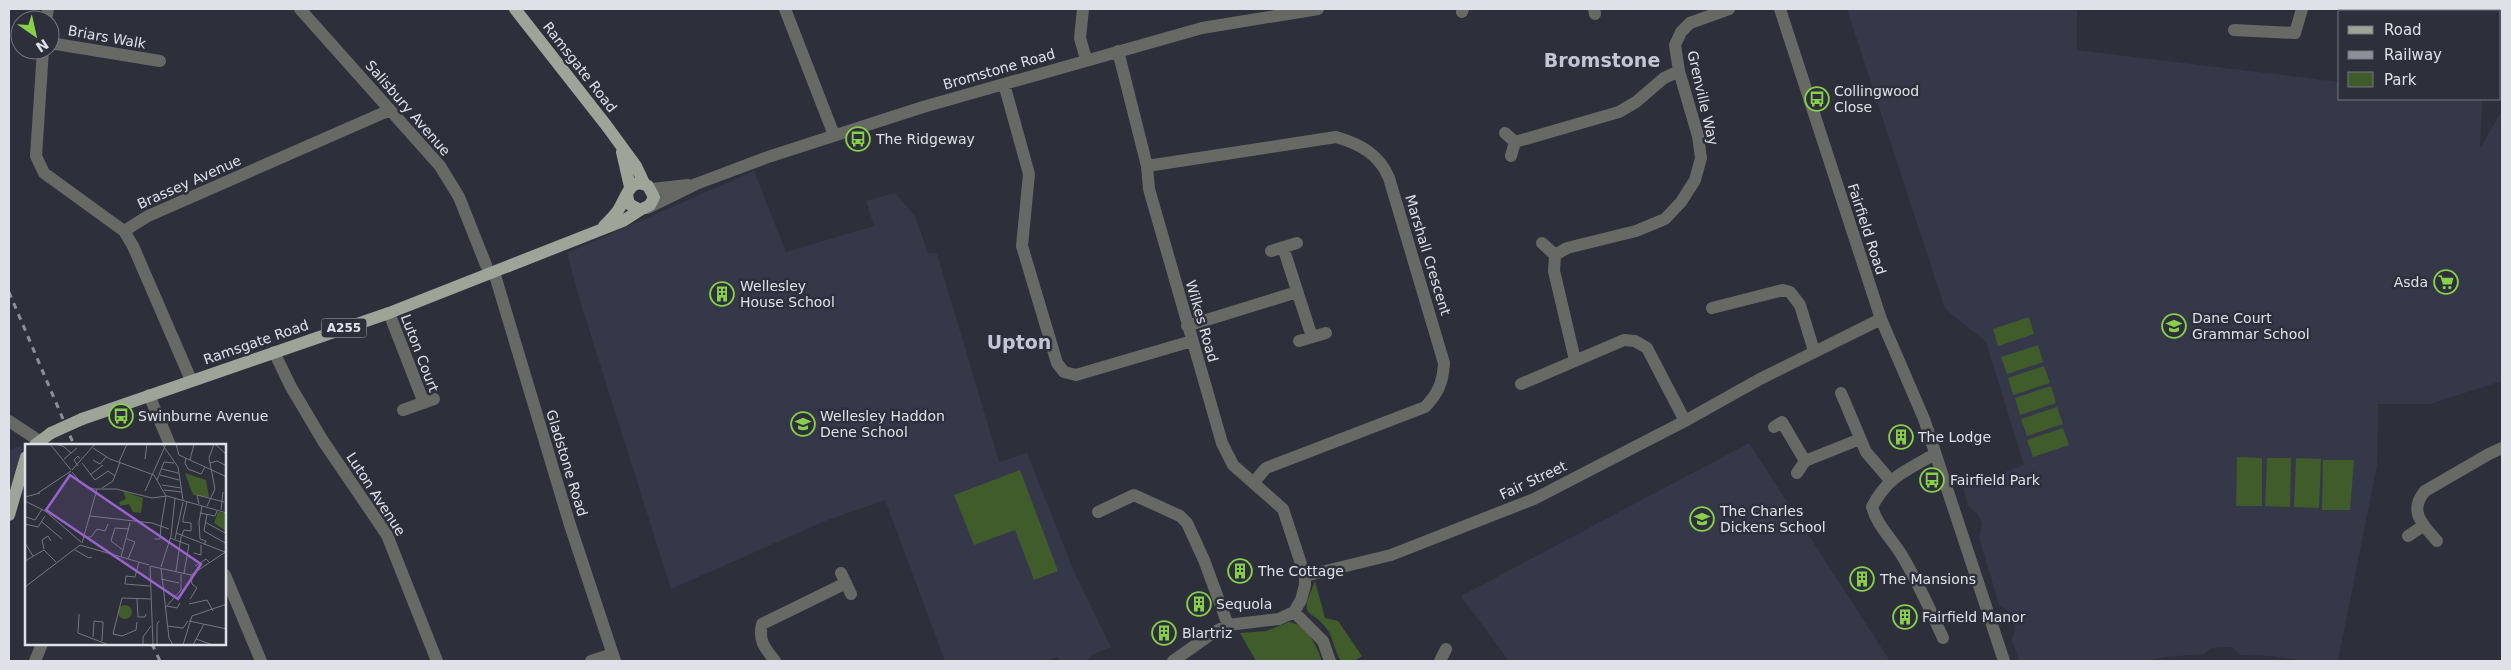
<svg xmlns="http://www.w3.org/2000/svg" width="2511" height="670" font-family="'DejaVu Sans',sans-serif">
<rect width="100%" height="100%" fill="#2d2f3b"/>
<path fill="#353849" d="M1847 9H2077V50L2339 82 2340 75V99H2482L2480 148 2502 111V381L2430 404H2378L2377 466 2338 661H2307L2272 656 2240 655 2232 647 2212 648 2203 654 2166 657 2144 661H2019L2012 640 2015 629 2010 612 1999 605 1979 537 1982 524 1978 514 1968 506 1963 487 2024 465 1986 342 1945 309Z
M2347 9H2463V11H2346Z
M754 171 786 252 874 226 866 201 895 193 915 216 928 253 937 254 999 462 1027 453 1075 574 1111 647 1092 655 1086 661H1060L1058 657 1046 661H945L885 500 825 521 671 589 581 304 567 253Z
M1749 443 1890 661H1509L1461 596Z
M20 445 22 450 9 492V450Z"/>
<path fill="#3f5c2a" d="M2029 317 2034 334 1998 346 1993 329Z
M2038 345 2043 362 2007 374 2001 357Z
M2044 366 2050 383 2013 395 2008 378Z
M2051 386 2056 403 2020 415 2015 398Z
M2057 407 2063 424 2027 436 2021 419Z
M2063 428 2069 445 2033 457 2027 440Z
M2237 457 2262 458V506H2236Z
M2267 458H2291L2290 507 2265 506Z
M2296 458 2321 459 2319 508 2294 507Z
M2323 460H2354L2350 510H2322Z
M1020 470 1058 571 1034 580 1015 530 974 545 954 495Z
M1315 581 1325 618 1338 621 1362 656 1354 661H1341C1335 652 1334 642 1329 632 1311 604 1297 624 1315 581Z
M1289 622C1308 625 1316 645 1322 661H1256L1240 633 1266 631Z"/>
<g fill="none" stroke-linecap="round" stroke-linejoin="round">
<path stroke="#676a64" stroke-width="12" d="M300 9 440 166 459 197 486 265
M785 9 834 135
M1083 9 1080 38 1086 59
M1594 9 1595 14
M1780 9 1881 319 1924 419 2004 661
M1462 12 1463 9
M46 20 48 9
M2234 30 2295 33 2302 9
M50 43 160 61
M43 50 36 156 44 173 124 231 133 246 191 380
M1118 51 1147 166 1149 189 1222 443 1233 465 1283 509 1305 576V585L1301 600 1294 612 1279 619 1228 625 1214 632 1173 661
M1004 84 1029 174 1022 246 1057 363 1064 372 1076 375 1192 341
M1505 133 1515 142 1511 156
M1515 142 1619 112 1636 102 1664 78 1679 71
M1147 166 1336 137C1360 144 1379 154 1389 178L1444 363C1443 382 1438 394 1425 407L1266 468 1254 482
M652 189 688 185
M647 208 696 184 768 157 923 107 1202 28 1318 9
M124 231 148 216 390 110
M1542 243 1555 255
M1283 247 1312 337
M1271 251 1297 243
M494 272 570 525 615 661
M1712 308 1783 290 1790 292 1800 305 1814 351
M389 313 424 403
M1187 326 1297 292
M1299 341 1326 333
M274 352 291 387 323 441 387 535 437 661
M1575 360 1554 271 1555 255 1567 248 1636 231 1665 219 1681 202 1695 180 1701 158 1698 136 1679 71 1675 45 1681 32 1690 23 1729 9
M1521 384 1624 340 1635 341 1647 348 1685 421
M1841 393 1866 452 1890 480
M149 395 170 445
M403 410 434 399
M9 421 38 440
M1774 427 1782 422 1805 461
M1935 454C1906 471 1888 476 1872 507 1877 525 1891 538 1901 554 1917 580 1930 609 1943 638
M1797 473 1805 461 1860 439
M1098 512 1134 495 1180 516 1187 523 1204 560 1228 625
M2408 536 2423 526
M2437 541C2422 524 2408 511 2425 491L2489 454 2502 448
M841 573 851 594
M225 575 261 661
M1305 576 1391 555 1534 499 1685 421 1760 379 1881 319
M1294 612 1323 641 1330 661
M35 661 42 644
M591 661 613 654
M775 661C765 648 758 641 762 624L846 583
M1440 661 1446 649"/>
<path stroke="#9da498" stroke-width="12" d="M515 9 606 125 636 166 644 183
M622 152 630 187
M604 226C608 222 613 217 617 212 626 200 629 175 648 186L654 197 650 205 640 210 629 204 627 195
M82 419 389 313 623 221 640 210
M35 445 51 433
M9 515 26 457"/>
<path stroke="#8e9099" stroke-width="3" stroke-dasharray="6 6" stroke-linecap="butt" d="M9 292 74 445
M152 644 160 661"/>
<path stroke="#9da498" stroke-width="12" d="M51 433 82 419"/>
</g>
<defs>
<g id="bus-ring" transform="scale(1.25)"><circle r="9.5" fill="#2d2f3b" stroke="#88cf4a" stroke-width="1.5"/><path d="M-5-6H5V4H4V6H2V4H-2V6H-4V4H-5ZM-3.5-4V0h7V-4ZM-3.5 1.2v1.5H-2V1.2ZM2 1.2v1.5H3.5V1.2Z" fill="#88cf4a"/></g>
<g id="supermarket-ring" transform="scale(1.25)"><circle r="9.5" fill="#2d2f3b" stroke="#88cf4a" stroke-width="1.5"/><path d="M-6-5.5h2.5l.6 2H6L4.5 2H-2.5L-4.4-4H-6ZM-1.5 3.2a1.3 1.3 0 1 0 .1 0ZM3 3.2a1.3 1.3 0 1 0 .1 0Z" fill="#88cf4a"/></g>
<g id="building-ring" transform="scale(1.25)"><circle r="9.5" fill="#2d2f3b" stroke="#88cf4a" stroke-width="1.5"/><path d="M-4-6H4V6H1V3H-1V6H-4ZM-2.5-4.3h1.7v1.8h-1.7ZM.8-4.3h1.7v1.8H.8ZM-2.5-1h1.7V.8h-1.7ZM.8-1h1.7V.8H.8Z" fill="#88cf4a"/></g>
<g id="school-ring" transform="scale(1.25)"><circle r="9.5" fill="#2d2f3b" stroke="#88cf4a" stroke-width="1.5"/><path d="M0-5L7-2L0 1L-7-2ZM-4 1L0 2.5L4 1V4Q0 6-4 4Z" fill="#88cf4a"/></g>
</defs>
<g fill-rule="evenodd">
<use href="#bus-ring" x="1817" y="99"/>
<use href="#bus-ring" x="858" y="139"/>
<use href="#supermarket-ring" x="2446" y="282"/>
<use href="#building-ring" x="722" y="294"/>
<use href="#school-ring" x="2174" y="326"/>
<use href="#bus-ring" x="121" y="416"/>
<use href="#school-ring" x="803" y="424"/>
<use href="#building-ring" x="1901" y="437"/>
<use href="#bus-ring" x="1932" y="480"/>
<use href="#school-ring" x="1702" y="519"/>
<use href="#building-ring" x="1240" y="571"/>
<use href="#building-ring" x="1862" y="579"/>
<use href="#building-ring" x="1199" y="604"/>
<use href="#building-ring" x="1905" y="617"/>
<use href="#building-ring" x="1164" y="633"/>
</g>
<g text-anchor="middle" dominant-baseline="central" stroke-width="5" stroke-linejoin="round" paint-order="stroke">
<rect fill="#2d2f3b" stroke="#aaacb5" stroke-width="1" x="321.5" y="318.5" width="45" height="19" rx="4"/>
<g font-size="12" font-weight="bold" fill="#dfe1e9">
<text x="344" y="328">A255</text>
</g>
<g font-size="14" fill="#dfe1e9" stroke="#2d2f3b">
<text transform="translate(107 37) rotate(10)">Briars Walk</text>
<text transform="translate(580 67) rotate(52)">Ramsgate Road</text>
<text transform="translate(999 69) rotate(-16)">Bromstone Road</text>
<text transform="translate(1703 98) rotate(77)">Grenville Way</text>
<text transform="translate(408 108) rotate(49)">Salisbury Avenue</text>
<text transform="translate(189 182) rotate(-24)">Brassey Avenue</text>
<text transform="translate(1867 229) rotate(72)">Fairfield Road</text>
<text transform="translate(1428 255) rotate(73)">Marshall Crescent</text>
<text transform="translate(1202 321) rotate(74)">Wilkes Road</text>
<text transform="translate(256 342) rotate(-19)">Ramsgate Road</text>
<text transform="translate(420 353) rotate(69)">Luton Court</text>
<text transform="translate(567 463) rotate(73)">Gladstone Road</text>
<text transform="translate(1533 480) rotate(-25)">Fair Street</text>
<text transform="translate(376 494) rotate(57)">Luton Avenue</text>
</g>
<g font-size="14" fill="#dfe1e9" stroke="#2d2f3b" text-anchor="start">
<text x="1834" y="91">Collingwood<tspan x="1834" dy="16">Close</tspan></text>
<text x="876" y="139">The Ridgeway</text>
<text x="2428" y="282" text-anchor="end">Asda</text>
<text x="740" y="286">Wellesley<tspan x="740" dy="16">House School</tspan></text>
<text x="2192" y="318">Dane Court<tspan x="2192" dy="16">Grammar School</tspan></text>
<text x="138" y="416">Swinburne Avenue</text>
<text x="820" y="416">Wellesley Haddon<tspan x="820" dy="16">Dene School</tspan></text>
<text x="1918" y="437">The Lodge</text>
<text x="1950" y="480">Fairfield Park</text>
<text x="1720" y="511">The Charles<tspan x="1720" dy="16">Dickens School</tspan></text>
<text x="1258" y="571">The Cottage</text>
<text x="1880" y="579">The Mansions</text>
<text x="1216" y="604">Sequola</text>
<text x="1922" y="617">Fairfield Manor</text>
<text x="1182" y="633">Blartriz</text>
</g>
<g font-size="19" font-weight="bold" fill="#c3c6d5" stroke="#2d2f3b">
<text x="1602" y="60">Bromstone</text>
<text x="1019" y="342">Upton</text>
</g>
</g>
<g transform="translate(25 444)">
<rect width="201" height="201" fill="#2d2f3b"/>
<path d="M160 29 181 36 184 53 168 51ZM98 47 118 54 116 69 108 68 104 60 95 62 94 58 101 55ZM193 68 201 69V87L189 79ZM93 168a7 7 0 1 1 14 0a7 7 0 1 1-14 0Z" fill="#3f5c2a"/>
<path fill="none" stroke="#747681" stroke-width="1" d="M25 0 46 26M29 0 38 2 46 9M137 0 153 23 158 56M151 0 154 11 202 33M190 0 202 11M68 4 85 15 129 31 141 52 136 82M161 14 160 19 163 25 176 30 180 23M39 15 52 4M120 15 122 0M68 16 75 20 81 13M165 16 169 0M94 18 102 0M57 19 70 36 83 27 90 32M185 19 192 17 202 22M53 22 49 16 53 12 55 15M137 25 153 29M47 26 70 0M47 28 57 40 68 45H91L127 54 142 52 202 69M65 31 78 21M135 31 154 36M132 36 139 18 149 19M137 41 156 44M77 44 88 37 95 18M139 46 157 48M120 47 141 0M13 49 46 27M0 53 15 49M0 57 20 67 56 98M174 60 172 51 199 58M177 62 174 78 175 95 181 97 179 101M182 62 190 45 184 14 189 0M196 66 198 48M175 69 190 72 192 67M182 70 179 87 202 100M65 72 127 79 144 85M1 73 10 76 17 65M158 75 162 58M17 78 37 95M180 78 202 90M0 80 13 83 20 72M151 89 200 108M59 93H66L72 85 80 87 83 80M145 94 164 101 159 129M102 95 110 98 103 115M129 95H135L136 82M150 95 158 58M0 99 8 112M57 99 72 45M55 101 124 121M19 105 17 96 23 92 26 97M50 106 64 114 67 113M98 106 86 97 90 84 104 85M169 109 176 111V101M96 113 105 79M0 117 19 106 31 118M114 118 110 133 101 132 100 140 125 142M170 122 181 115 184 118M136 123 146 92 150 54M136 124 144 194 148 201M151 127 156 93 159 86 166 87V79L158 78V75M136 135 154 139M0 143 55 101M112 154 113 173H120L121 170M165 155 172 144 167 140 166 131M164 160 182 156 188 167M142 162 152 164 155 159M140 164 156 146V130M54 170 53 189 84 201M164 177 202 185M112 178 111 186 97 192 88 190 97 154 126 155M142 182 158 184 163 177M68 193 69 177 78 178 77 197M171 195 188 201M118 201V193L126 182M128 201 125 122 166 131 202 107M132 201V180L134 177M158 201 167 172 202 160M168 201 179 180"/>
<path fill="#9962cc" fill-opacity="0.15" stroke="#9962cc" stroke-width="2.5" d="M45 31 176 120 153 155 21 66Z"/>
<rect width="201" height="201" fill="none" stroke="#dfe1e9" stroke-width="2.5"/>
</g>
<rect width="2511" height="670" fill="none" stroke="#dfe1e9" stroke-width="20"/>
<rect x="2338" y="10" width="162" height="90" fill="#2d2f3b" stroke="#747681"/>
<rect x="2348" y="26" width="25" height="8" fill="#9da498" stroke="#747681"/>
<text x="2384" y="35" font-size="15" fill="#dfe1e9">Road</text>
<rect x="2348" y="51" width="25" height="8" fill="#8e9099" stroke="#747681"/>
<text x="2384" y="60" font-size="15" fill="#dfe1e9">Railway</text>
<rect x="2348" y="72" width="25" height="15" fill="#3f5c2a" stroke="#747681"/>
<text x="2384" y="85" font-size="15" fill="#dfe1e9">Park</text>
<g transform="translate(35 35) rotate(146)"><circle r="24" fill="#2d2f3b" stroke="#747681"/>
<path d="M0-4L9 19L0 12L-9 19Z" fill="#88cf4a"/>
<text y="-8" font-size="14" font-weight="bold" text-anchor="middle" fill="#dfe1e9">N</text>
</g>
</svg>
